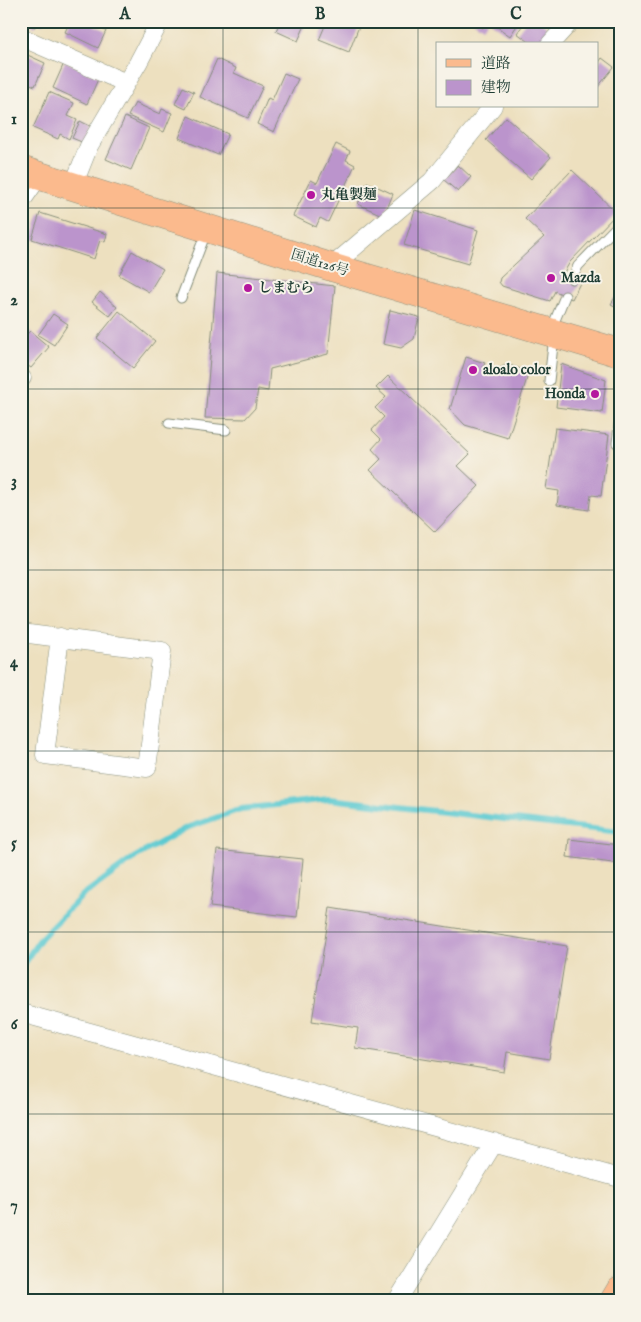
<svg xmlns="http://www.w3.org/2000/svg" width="641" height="1322" font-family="'IM FELL English','Noto Serif JP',serif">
<rect width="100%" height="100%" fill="#f7f3e8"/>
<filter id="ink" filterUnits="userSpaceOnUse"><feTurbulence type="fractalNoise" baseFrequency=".02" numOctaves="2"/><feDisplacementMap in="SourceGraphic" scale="10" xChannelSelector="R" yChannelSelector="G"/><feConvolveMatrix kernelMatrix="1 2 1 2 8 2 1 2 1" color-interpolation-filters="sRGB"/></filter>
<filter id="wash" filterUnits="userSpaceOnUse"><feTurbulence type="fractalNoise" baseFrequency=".0096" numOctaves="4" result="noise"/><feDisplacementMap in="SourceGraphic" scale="20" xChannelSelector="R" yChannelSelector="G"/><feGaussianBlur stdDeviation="1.12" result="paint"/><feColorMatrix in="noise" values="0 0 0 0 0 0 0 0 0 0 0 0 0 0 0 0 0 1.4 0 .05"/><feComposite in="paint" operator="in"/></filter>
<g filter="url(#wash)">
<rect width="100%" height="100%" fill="#ede0bf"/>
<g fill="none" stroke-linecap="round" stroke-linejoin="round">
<path stroke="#5dcad1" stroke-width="6" d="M21 967 41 938 83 895 135 857 186 828 241 809 329 799 620 832"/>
</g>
<g id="blocks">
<path fill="#bb94cc" d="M24 21H44L43 24 38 22 35 27Z
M70 21H86L106 31 98 48 65 32Z
M280 21H301L306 23 298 41 276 31Z
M327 21H361L349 52 319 40Z
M473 21H488L483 28Z
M489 21H520L510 36Z
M526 21H538L551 30 541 44H532L517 33Z
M21 52 45 63 35 86 23 81 21 84Z
M602 58 614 67 597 88V65Z
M217 59 236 68 234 73 263 86 248 118 200 97Z
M65 61 99 77 87 104 53 88Z
M284 73 298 79 274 132 257 124 268 98 272 100Z
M183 87 194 92 186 109 175 104Z
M49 92 74 103 68 116 77 120 69 139 60 134 58 139 33 128Z
M135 103 160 114 162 109 172 113 164 132 128 116Z
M188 116 228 134 218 155 179 138Z
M125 117 149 128 131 170 106 159Z
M506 117 551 157 531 179 486 140Z
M80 121 92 127 84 143 72 138Z
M336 144 350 151 346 160 355 165 328 222 320 218 316 227 293 216 311 180 317 183Z
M458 165 471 177 458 192 444 180Z
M572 170 617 213 570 262 563 274 580 283 572 299 555 291 550 301 502 286 499 282 500 278 544 237 525 219Z
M367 182 393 194 384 216 358 204Z
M415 210 478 230 468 264 404 245Z
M40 213 107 234 105 242 100 240 94 259 32 239Z
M132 251 163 269 149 292 119 275Z
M217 273 335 286 328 354 270 369 268 391 258 389 255 408 245 419 205 418Z
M620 289V309L611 304Z
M100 292 117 307 110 316 92 302Z
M390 310 419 317 414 339 401 348 383 344Z
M119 311 155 341 133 368 97 338Z
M53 314 68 324 54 345 38 335Z
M30 331 49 347 31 368 21 361V340Z
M466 357 485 363 483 367 495 371 507 364 529 372 508 438 465 425 450 409Z
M561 364 606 380 602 413 556 407Z
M388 376 470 454 458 466 479 486 435 532 370 470 381 459 372 449 381 439 372 430 384 417 375 408 386 397 376 388Z
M555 428 609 435 601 496 591 495 589 510 557 505 559 491 546 489Z
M569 839 620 845V864L567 857Z
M217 850 303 859 297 917 210 907Z
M330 908 567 946 549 1059 507 1052 504 1072 355 1048 358 1028 312 1021Z"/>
</g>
</g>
<g filter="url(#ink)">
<use href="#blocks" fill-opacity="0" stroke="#868e7a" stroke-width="1"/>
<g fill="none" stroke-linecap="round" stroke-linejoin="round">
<g stroke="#868e7a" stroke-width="11">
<path id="service" d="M572 279 578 266 620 223
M181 298 207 230
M551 330 565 296
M549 381 554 336
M169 423 226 430
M617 443 620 418"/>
</g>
<g stroke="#868e7a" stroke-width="19">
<path id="minor" d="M21 37 126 83
M550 44 571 21
M73 186 89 146 138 63 160 21
M21 202 39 176
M331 267 432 181 493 106
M21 377 22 378
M21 633 162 651 147 768 45 755 60 637
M21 1013 620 1178
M397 1301 494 1143"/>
</g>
<g stroke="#868e7a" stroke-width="29">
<path id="primary" d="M614 1301 620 1291"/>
</g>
<g stroke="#868e7a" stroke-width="29">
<path id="trunk" d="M21 170 331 267 620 353"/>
</g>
<use href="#service" stroke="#fff" stroke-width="9"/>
<use href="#minor" stroke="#fff" stroke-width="18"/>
<use href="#primary" stroke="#fbba8d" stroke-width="28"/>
<use href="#trunk" stroke="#fbba8d" stroke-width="28"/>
</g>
</g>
<path fill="none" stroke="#1f3d34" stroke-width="1" stroke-opacity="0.55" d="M223 21V1301M418 21V1301M21 208H620M21 389H620M21 570H620M21 751H620M21 932H620M21 1114H620"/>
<g fill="#b5179e" stroke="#f7f3e8" stroke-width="2">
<circle cx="311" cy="195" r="5"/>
<circle cx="551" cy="278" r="5"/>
<circle cx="248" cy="288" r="5"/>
<circle cx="473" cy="370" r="5"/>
<circle cx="595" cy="394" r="5"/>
</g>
<g text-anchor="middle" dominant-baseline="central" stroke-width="4" stroke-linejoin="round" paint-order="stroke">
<g font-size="14" font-weight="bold" fill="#1f3d34" stroke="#f7f3e8" text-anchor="start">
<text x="321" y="195">丸亀製麺</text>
<text x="561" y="278">Mazda</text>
<text x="258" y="288">しまむら</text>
<text x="483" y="370">aloalo color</text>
<text x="585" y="394" text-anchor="end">Honda</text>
</g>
<g font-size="14" fill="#1f3d34" stroke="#f7f3e8">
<text transform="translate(320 263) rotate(17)">国道126号</text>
</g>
</g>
<rect width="641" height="1322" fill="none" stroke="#f7f3e8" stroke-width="55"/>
<rect x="436" y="42" width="162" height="65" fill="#f7f3e8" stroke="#a1aaa0"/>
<rect x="446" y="59" width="25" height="8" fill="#fbba8d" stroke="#a1aaa0"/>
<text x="481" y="68" font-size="15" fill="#1f3d34">道路</text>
<rect x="446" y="80" width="25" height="15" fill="#bb94cc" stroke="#a1aaa0"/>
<text x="481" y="92" font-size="15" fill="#1f3d34">建物</text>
<rect x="28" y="28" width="586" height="1266" fill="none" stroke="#1f3d34" stroke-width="2"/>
<g font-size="16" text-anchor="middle" font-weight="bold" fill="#1f3d34">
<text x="125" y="19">A</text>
<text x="320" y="19">B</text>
<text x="516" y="19">C</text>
<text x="14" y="124">1</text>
<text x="14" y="305">2</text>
<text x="14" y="486">3</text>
<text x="14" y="667">4</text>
<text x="14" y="848">5</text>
<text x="14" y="1029">6</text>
<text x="14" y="1210">7</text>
</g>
</svg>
